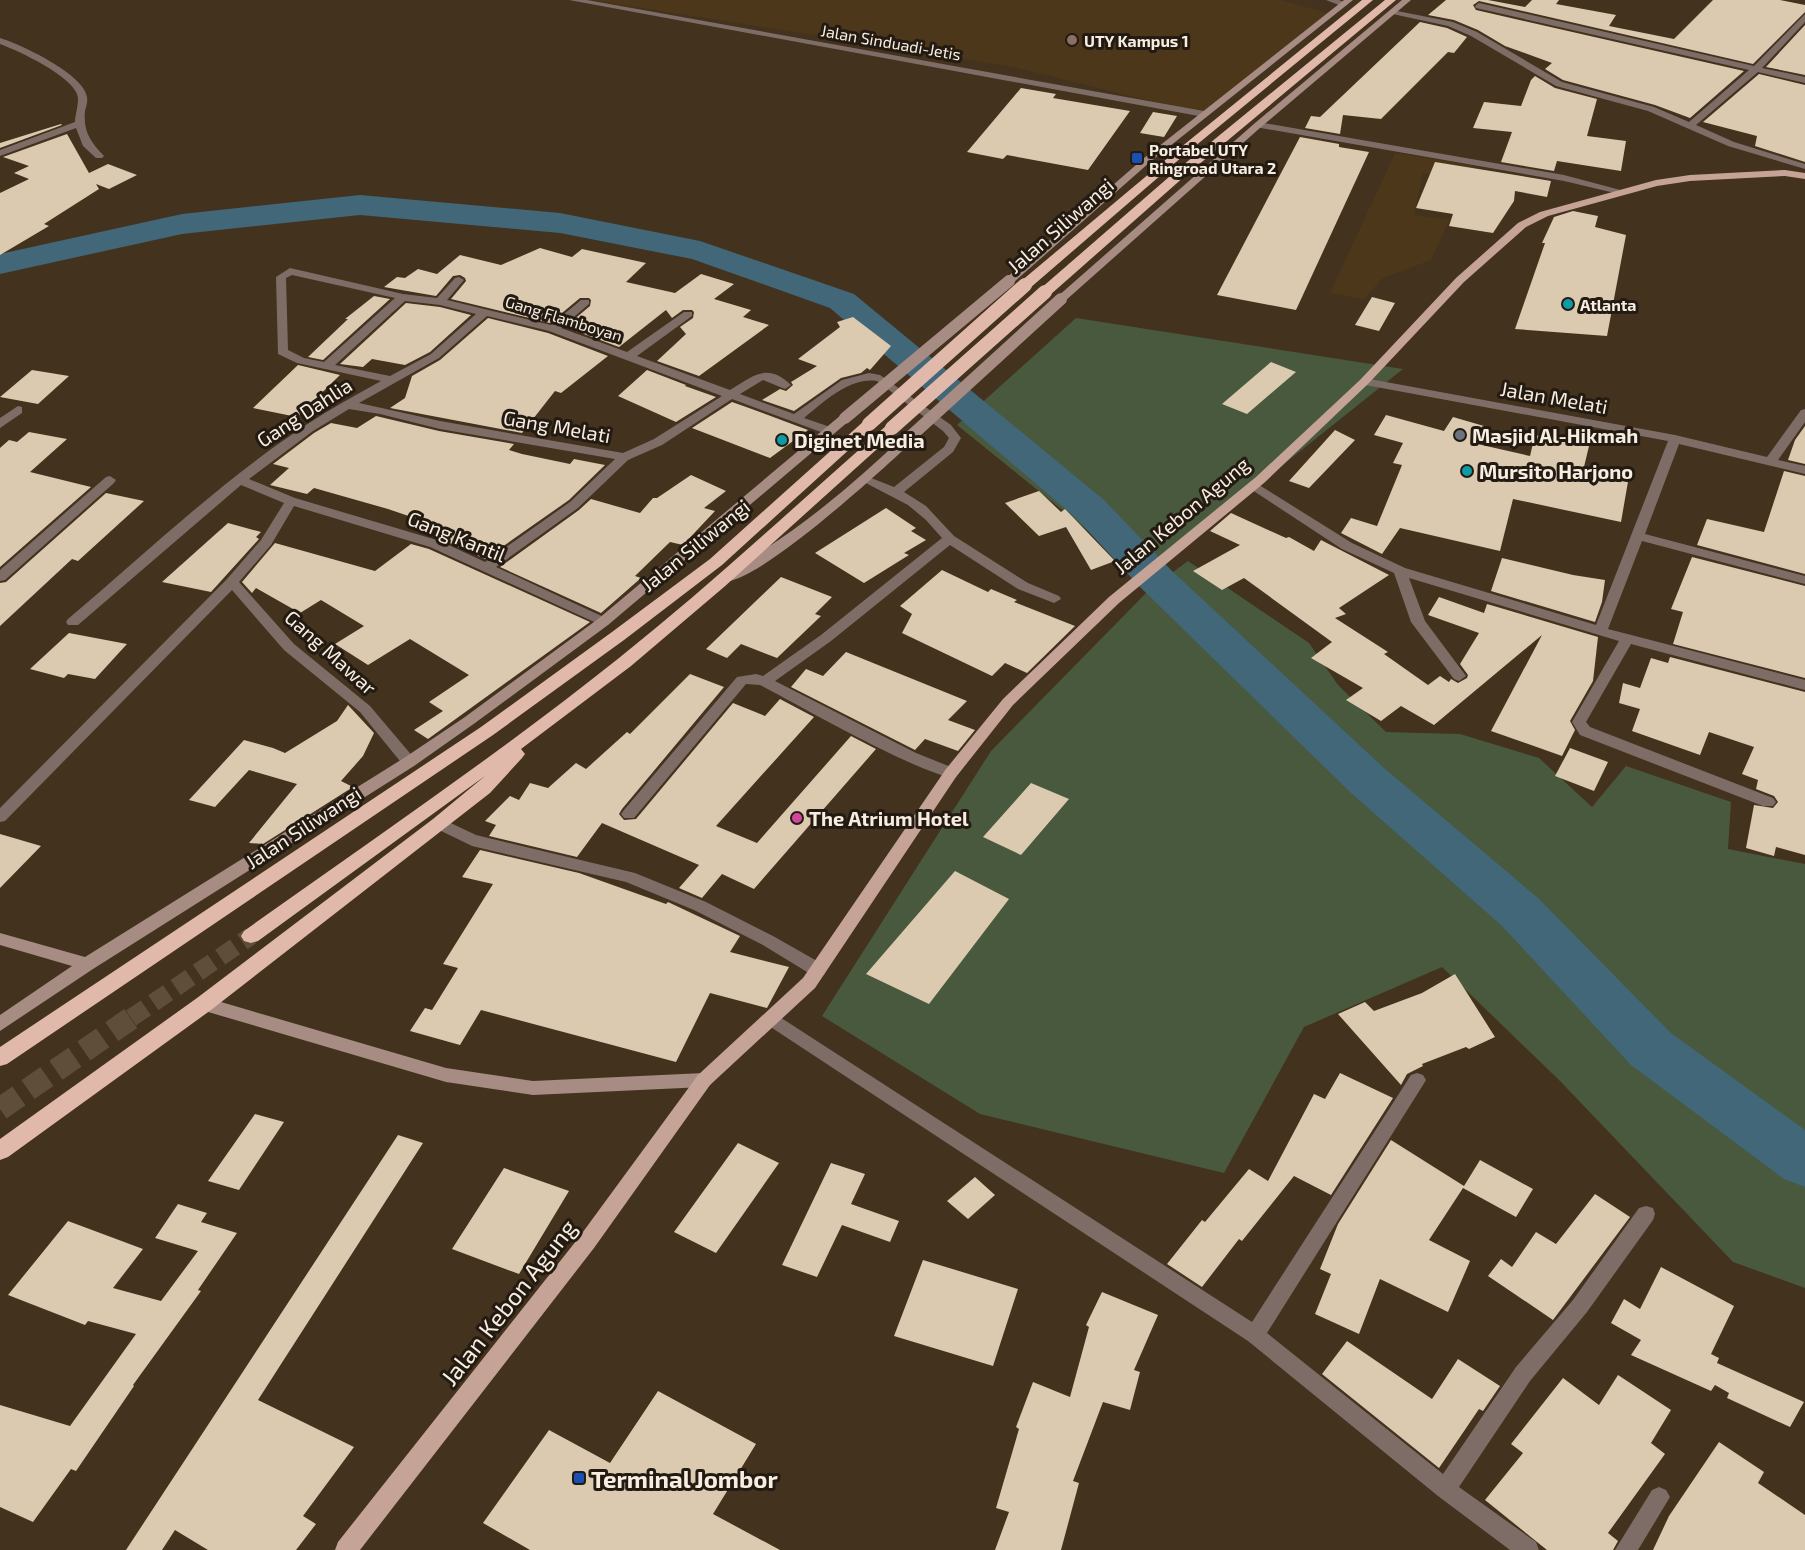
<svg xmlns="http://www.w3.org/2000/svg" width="1805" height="1550" font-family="'Exo 2',sans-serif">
<rect width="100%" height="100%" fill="#43321d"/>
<path fill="#4c371b" d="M592 0H1280L1332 14 1204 114 1013 67Z
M1395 153 1475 166 1472 173 1448 176 1423 173 1414 215 1450 219 1431 260 1383 278 1364 299 1330 293Z"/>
<path fill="#49593d" d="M1076 318 1403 369 1144 576 957 425Z
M1188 561 1309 643 1338 685 1386 732 1460 734 1539 758 1592 807 1626 766 1731 802 1728 849 1805 864V1288L1733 1262 1560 1081 1442 967 1304 1027 1224 1173 980 1114 822 1016 991 751 1151 588Z"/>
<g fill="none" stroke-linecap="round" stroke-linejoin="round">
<path fill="#416778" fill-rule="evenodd" d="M360 195 560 213 700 241 854 294 1104 500 1171 570 1384 768 1538 898 1671 1033 1805 1130V1187L1784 1179 1631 1065 1502 926 1350 792 1141 588 1076 518 830 308 692 259 560 233 360 215 182 234 0 274V254L182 214Z"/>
</g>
<path fill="#dbcaaf" d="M1446 0H1488L1525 7 1532 0H1559L1556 4 1616 15 1609 26 1674 39 1713 0H1780L1805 5V12L1753 64 1479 1 1473 5 1476 10 1744 71 1690 118 1655 105 1563 80 1545 69 1552 63 1505 46 1478 30 1454 20 1428 15Z
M1420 22 1447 28 1467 37 1454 53 1448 52 1381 119 1343 115 1340 134 1305 128 1311 116 1320 117Z
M1805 25V75L1766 67Z
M1759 74 1805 85V162L1755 146 1757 136 1703 122Z
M1535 76 1555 88 1597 99 1587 136 1626 141 1621 171 1557 161 1554 171 1501 162 1512 132 1473 128 1484 102 1521 106 1531 80Z
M1021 88 1056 94 1053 98 1130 111 1088 170 1007 155 1003 159 967 152Z
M1153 112 1177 116 1164 137 1140 133Z
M61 124 62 125 0 148V143Z
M67 134 89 173 108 164 137 175 109 189 96 184 99 189 44 224 49 226 0 255V193L29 179 14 173 29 166 3 157Z
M1300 137 1339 144V147L1369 152 1296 310 1217 295Z
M1435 162 1497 172 1551 181 1547 197 1515 191 1514 201 1493 233 1449 226 1453 214 1416 208Z
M1573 211 1598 216 1595 227 1626 235 1607 336 1515 329 1545 243H1542L1554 217Z
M540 248 572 257 582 249 646 263 626 282 675 293 701 274 734 284 714 299 751 310 743 317 769 325 699 376 657 361 686 334 680 327 693 318 694 312 692 310H683L672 318 666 310 619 347 565 327 590 306 591 300 589 298H580L550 323 451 299 466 281 465 278 460 275 453 276 436 296 384 287 397 277 405 278 418 269 437 274 460 255 501 265Z
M374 296 390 299 323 360 308 357 348 319H345Z
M1372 297 1395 303 1379 331 1355 325Z
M406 303 440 307 471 315 430 352 405 365 372 359 363 367 340 364Z
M853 317 891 346 870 370 867 368 861 373 841 378 794 411 762 400 780 389 786 391 793 385 791 382 817 366 798 359 840 327 837 322Z
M488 318 548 333 608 356 561 393 555 391 522 433 390 408 405 398 412 376 440 360Z
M1271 362 1296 372 1247 414 1222 404Z
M298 365 340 375 297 417 253 408Z
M32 370 69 376 38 404 0 397Z
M647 370 686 385 685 386 716 397 676 422 618 396Z
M732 402 749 408 808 430 770 458 692 428Z
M1386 415 1444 431 1453 417 1484 426 1473 443 1530 456 1535 435 1589 446 1584 467 1629 476 1621 522 1513 499 1500 551 1400 528 1382 554 1341 533 1351 518 1377 526 1402 465 1393 463 1403 443 1374 435Z
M376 416 439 431 514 444 509 450 522 454 570 464 574 459 605 465 569 500 485 559 441 539 424 534 435 525 388 509 314 488 307 494 270 485 289 468 273 464 314 433 331 423 357 428Z
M1805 426V464L1788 460 1795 440Z
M1335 430 1355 440 1309 488 1289 481Z
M29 432 67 439 30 472 91 487 0 567V448L9 440 17 442Z
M1784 471 1805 476V574L1697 545 1707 519 1764 532Z
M691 475 726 491 704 508 715 511 683 545 670 542 635 576 641 578 601 613 500 567 579 510 591 499 640 513 653 498H657Z
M1039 491 1061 512 1065 509 1115 561 1091 570 1066 527 1039 536 1005 503Z
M106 493 144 501 78 561 72 559 0 626V583L6 582Z
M886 508 916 528 911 531 926 540 904 553 909 555 864 583 815 553Z
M1231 513 1286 538 1289 537 1314 551 1321 540 1389 575 1339 608 1346 614 1335 618 1388 652 1384 654 1428 685 1440 676 1449 682 1451 679 1458 683 1467 678 1468 675 1460 664 1479 633 1428 615 1439 597 1484 613 1487 604 1598 637 1593 681 1570 721 1575 730 1562 756 1491 731 1542 635 1434 725 1401 706 1381 721 1346 700 1363 688 1311 658 1332 642 1244 578 1222 590 1193 571 1240 545 1210 531Z
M228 523 261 532 256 537 259 539 211 592 162 582Z
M275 543 375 571 411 544 429 549 590 622 428 739 414 730 443 711 429 702 469 675 410 639 368 665 335 644 364 626 321 600 300 613 256 588 252 593 242 582Z
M1692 557 1805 586V678L1673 644 1683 612 1671 609Z
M1502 558 1573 575 1605 580 1602 602 1595 622 1491 591Z
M942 570 988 592 991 589 1017 600 1014 602 1075 626 1027 673 1005 663 992 676 902 633 912 614 900 606Z
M781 577 832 597 815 614 821 616 777 658 741 644 727 658 706 649Z
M69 633 127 644 95 679 68 674 64 678 30 669Z
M846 652 967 701 948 720 975 730 958 751 925 739 915 750 791 687 806 669 823 676Z
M1670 657 1805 692V855L1776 847 1774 856 1746 848 1754 805 1773 808 1778 802 1774 796 1756 789 1758 780 1742 774 1754 747 1709 732 1700 755 1632 731 1640 709 1619 703 1623 683 1640 688 1651 658 1668 663Z
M690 674 724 687 622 809 619 814 624 820 636 819 733 703 765 716 780 699 814 717 716 826 757 843 851 736 876 749 754 889 722 874 702 898 679 888 699 865 602 823 577 857 489 836 496 825 485 821 510 796 519 800 530 783 548 788 576 763 586 769 627 732 630 734Z
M348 705 374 733 363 756 341 781 353 787 263 844 249 843 297 784 249 770 215 807 189 800 244 740 273 748 285 753 337 721Z
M1570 748 1608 762 1594 791 1555 776Z
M1031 783 1069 799 1021 855 983 837Z
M0 834 41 846 0 888Z
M480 850 579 873 666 904 668 902 740 936 730 952 789 967 767 1008 710 993 676 1062 481 1010 460 1045 410 1031 425 1008 432 1010 458 968 443 964 493 884 462 877Z
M955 871 1009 899 929 1004 866 974Z
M1455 974 1495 1037 1469 1049 1466 1047 1422 1064 1423 1066 1407 1074 1401 1085 1338 1014 1365 1002 1374 1011 1422 993Z
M1340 1073 1393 1098 1331 1195 1294 1176 1242 1241 1239 1239 1202 1287 1167 1264 1202 1220 1205 1222 1249 1169 1268 1181 1314 1094 1325 1099Z
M255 1114 284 1122 239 1190 208 1181Z
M398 1135 423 1143 258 1400 354 1447 303 1516 316 1524 296 1550H208L175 1530 162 1550H126Z
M1391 1140 1464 1186 1480 1160 1533 1189 1516 1217 1463 1188 1429 1240 1470 1261 1448 1312 1380 1279 1359 1334 1315 1314 1331 1274 1320 1269 1338 1224Z
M738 1143 779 1163 716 1253 674 1232Z
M831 1163 865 1174 851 1204 899 1221 890 1242 842 1225 817 1277 782 1265Z
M504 1168 569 1191 519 1274 452 1249Z
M975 1177 995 1195 968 1219 947 1201Z
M1595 1194 1630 1217 1553 1320 1488 1276 1501 1259 1512 1267 1536 1232 1556 1244Z
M178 1204 207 1213 201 1222 237 1233 198 1290 201 1291 133 1385 134 1386 76 1471 71 1469 33 1522 0 1507V1405L70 1426 136 1334 88 1321 85 1325 8 1295 68 1221 143 1249 113 1288 161 1301 198 1251 155 1238Z
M923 1260 1018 1289 993 1366 894 1336Z
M1661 1267 1734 1306 1711 1354 1719 1358 1717 1363 1804 1402 1790 1427 1727 1398 1729 1393 1715 1385 1711 1391 1631 1355 1641 1340 1611 1323 1624 1299 1640 1309Z
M1102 1292 1158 1315 1134 1370 1140 1372 1130 1410 1103 1402 1073 1481 1079 1483 1061 1550H995L1009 1512 996 1508 1019 1429 1016 1427 1033 1382 1070 1397 1089 1327 1086 1325Z
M1347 1341 1432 1399 1458 1359 1500 1386 1483 1411 1479 1409 1439 1468 1322 1374Z
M1618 1375 1671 1410 1651 1443 1665 1454 1608 1533 1618 1541 1613 1550H1547L1485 1500 1523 1453 1511 1444 1563 1378 1599 1405Z
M658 1391 756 1444 713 1514 780 1550H530L483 1523 549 1430 610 1463Z
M1719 1442 1764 1472 1758 1483 1805 1515V1550H1653L1669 1516Z"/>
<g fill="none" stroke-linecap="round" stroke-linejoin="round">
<path stroke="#5e4e3a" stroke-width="18" stroke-dasharray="18 9" stroke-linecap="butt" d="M131 1018 251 936"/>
<path stroke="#5e4e3a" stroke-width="23" stroke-dasharray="23 11" stroke-linecap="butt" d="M0 1109 133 1017"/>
<path fill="#7e6d67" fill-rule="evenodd" d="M569 0H587L1204 111 1209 114 1204 117Z
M1326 0H1339L1348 4 1344 7Z
M1479 3 1754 66 1805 14V22L1762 68 1805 77V83L1758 72 1696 125 1734 142 1805 164V169L1728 146 1648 111 1556 86 1471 36 1448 26 1388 13 1392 10 1453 22 1477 32 1562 82 1654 107 1689 122 1749 70 1476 8 1475 6Z
M0 38C20 44 84 74 87 97 88 102 86 107 85 111 83 132 91 142 104 156L102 158H96L83 146 76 128 0 156V150L75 122C75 114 80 102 77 94 70 75 19 51 0 44Z
M1258 122 1564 175 1624 191 1619 194 1564 181 1255 127V123Z
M290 268 403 294 437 298 455 278 459 277 464 280 447 300 551 325 581 300H589V304L561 328 627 352 684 312H692V316L637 356 730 390C753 376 767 362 791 385L785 389 763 380 740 394 794 414 842 380 869 373 880 375 951 425 961 438 953 452 904 492 926 506 954 536 1028 583 1059 596 1061 599 1054 603 1018 589 950 545 831 641 775 681 916 753 956 769 958 773 956 777C935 783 789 700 760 685L746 684 634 818H624L621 814 624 810 737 677 756 674 763 676 821 635 942 538 926 520 908 505 860 480 866 476 894 487 944 447 949 438 943 431 877 381C849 377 824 402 804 418L833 428 835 431 829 435 732 399 662 445 628 460 578 508 496 567 608 619 610 622 608 625 603 626 430 547 294 506 271 545 239 582 294 644 370 706 414 758 416 762 414 766H404L360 712 284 650 232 590 5 821 0 822V808L227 579 261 540 284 503 241 485 78 625H68L66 622 68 619C146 553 221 481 306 425 330 409 356 395 381 381L297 363 278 354 276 277ZM292 275 395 298 324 362 304 358 288 350 286 278ZM405 301 440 305 476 314 431 354 390 376 335 365ZM487 316 549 331 722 396 654 439 623 453 440 421 359 403 439 358ZM349 409 380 414 440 429 615 459 570 502 485 562 440 541 295 498 249 479 313 431Z
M1364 378 1675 435 1767 457 1801 410 1805 409V422L1778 460 1805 466V474L1679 444 1645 534 1805 576V584L1642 541 1608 629 1805 680V690L1631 644 1586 722 1590 727 1773 798 1776 802 1773 806H1763L1580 735 1572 722 1619 641 1409 578 1425 621 1466 676 1459 681 1454 679 1411 622 1394 573 1342 549 1246 486 1252 482 1256 483 1352 543 1405 568 1596 625 1668 441 1360 384 1358 382Z
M18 406 22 407V413L0 428V418Z
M110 476 116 480 114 483 5 580 0 581V570L106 477Z
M440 818 476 835 635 873 706 902 773 936 824 965 826 970 824 975 818 976 812 975 761 944 694 910 626 882 472 846 435 828 432 824 435 820Z
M772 1012 1252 1322 1411 1075 1417 1073 1423 1075 1426 1080 1423 1085 1267 1333 1443 1474 1516 1367 1573 1300 1639 1208 1646 1206 1653 1208 1655 1214 1653 1220 1587 1312 1530 1381 1459 1487 1536 1542 1539 1550H1510L1438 1496 1248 1341 766 1024 763 1019 766 1014Z
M1659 1487 1666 1490 1670 1497 1638 1550H1615L1652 1490Z"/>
<path fill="#a68c82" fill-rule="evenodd" d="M1344 0H1353L1150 162 1013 283H1005V279L1144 158Z
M1402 0H1411L1261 127 1065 301H1057V297L1255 123Z
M845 414 849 415V421L608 625 475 723 414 766 93 969 0 1031V1015L72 966 0 945V933L85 957 404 758 465 717 598 619 841 415Z
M911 432 915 433V439C889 464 753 589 722 581L720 578 722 575C791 537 850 488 907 433Z
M204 997 446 1068 533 1081 704 1073 710 1075 713 1080 710 1085 704 1087 533 1095 446 1082 198 1009 196 1004 198 999Z"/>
<path fill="#c5a497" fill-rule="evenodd" d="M1785 170 1805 173V179L1785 176 1690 181 1657 186 1548 216 1526 227 1464 282 1368 384 1264 483 1119 603 1013 705 956 777 815 988 710 1085 594 1248 360 1550H335L338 1542 580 1236 698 1075 803 978 946 769 1003 699 1109 597 1256 477 1360 380 1456 278 1518 223 1540 212 1656 180 1690 175Z"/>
<path fill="#e1b9aa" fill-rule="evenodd" d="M1362 0H1373L1183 156 1030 288H1020L1018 285 1020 282 1175 152Z
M1385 0H1396L1185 176 1050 295H1040L1038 292 1040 289 1177 170Z
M869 420 876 424 874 427 722 565 624 640 493 735 7 1064 0 1066V1047L481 727 612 632 710 559 864 421Z
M892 424 897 425 899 428 897 431 724 587 631 666 521 749 525 754 522 758 490 793 211 1010 8 1157 0 1160V1139L197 998 433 819 485 776 258 941 251 943 244 941 241 936 244 931C370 841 499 754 619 658 712 584 798 503 887 425Z"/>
<path stroke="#a68c82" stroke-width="12" d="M845 418 1009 281
M911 436 1061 299"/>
<path stroke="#e1b9aa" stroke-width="14" d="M869 424 1025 285
M892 428 1045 292"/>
</g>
<circle fill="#8d6e63" stroke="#231b12" stroke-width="2" cx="1072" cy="40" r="6"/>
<g fill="#1a4fb4" stroke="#231b12" stroke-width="2">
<rect x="1131" y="152" width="12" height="12" rx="3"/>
<rect x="573" y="1472" width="12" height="12" rx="3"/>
</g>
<g fill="#0f9aa8" stroke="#231b12" stroke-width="2">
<circle cx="1568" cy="304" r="6"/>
<circle cx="782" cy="440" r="6"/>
<circle cx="1467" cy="471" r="6"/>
</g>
<circle fill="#6b7280" stroke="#231b12" stroke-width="2" cx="1460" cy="435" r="6"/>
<circle fill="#d1479c" stroke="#231b12" stroke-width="2" cx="797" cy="818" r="6"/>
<g text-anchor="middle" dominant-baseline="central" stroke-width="6" stroke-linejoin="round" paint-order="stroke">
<g font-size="16" font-weight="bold" fill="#f8ede1" stroke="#231b12" text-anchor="start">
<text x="1084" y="40">UTY Kampus 1</text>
<text x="1149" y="149">Portabel UTY<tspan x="1149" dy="18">Ringroad Utara 2</tspan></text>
<text x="1580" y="304">Atlanta</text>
</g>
<g font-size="16" fill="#f8ede1" stroke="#231b12">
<text transform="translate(891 42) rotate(10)">Jalan Sinduadi-Jetis</text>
<text transform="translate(564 318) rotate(17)">Gang Flamboyan</text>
</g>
<g font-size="20" fill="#f8ede1" stroke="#231b12">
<text transform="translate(1060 225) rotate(-41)">Jalan Siliwangi</text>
<text transform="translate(1554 397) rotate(10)">Jalan Melati</text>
<text transform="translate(304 412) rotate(-33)">Gang Dahlia</text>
<text transform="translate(557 426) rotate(10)">Gang Melati</text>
<text transform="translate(1181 515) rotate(-40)">Jalan Kebon Agung</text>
<text transform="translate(457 536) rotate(22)">Gang Kantil</text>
<text transform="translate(695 545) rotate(-39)">Jalan Siliwangi</text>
<text transform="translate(331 652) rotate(42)">Gang Mawar</text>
<text transform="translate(303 827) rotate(-33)">Jalan Siliwangi</text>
</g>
<g font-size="20" font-weight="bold" fill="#f8ede1" stroke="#231b12" text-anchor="start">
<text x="1472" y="435">Masjid Al-Hikmah</text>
<text x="794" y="440">Diginet Media</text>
<text x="1479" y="471">Mursito Harjono</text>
<text x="809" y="818">The Atrium Hotel</text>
</g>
<g font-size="24" fill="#f8ede1" stroke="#231b12">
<text transform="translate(508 1302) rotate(-52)">Jalan Kebon Agung</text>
</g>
<g font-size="24" font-weight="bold" fill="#f8ede1" stroke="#231b12" text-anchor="start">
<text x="591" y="1478">Terminal Jombor</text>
</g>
</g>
</svg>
